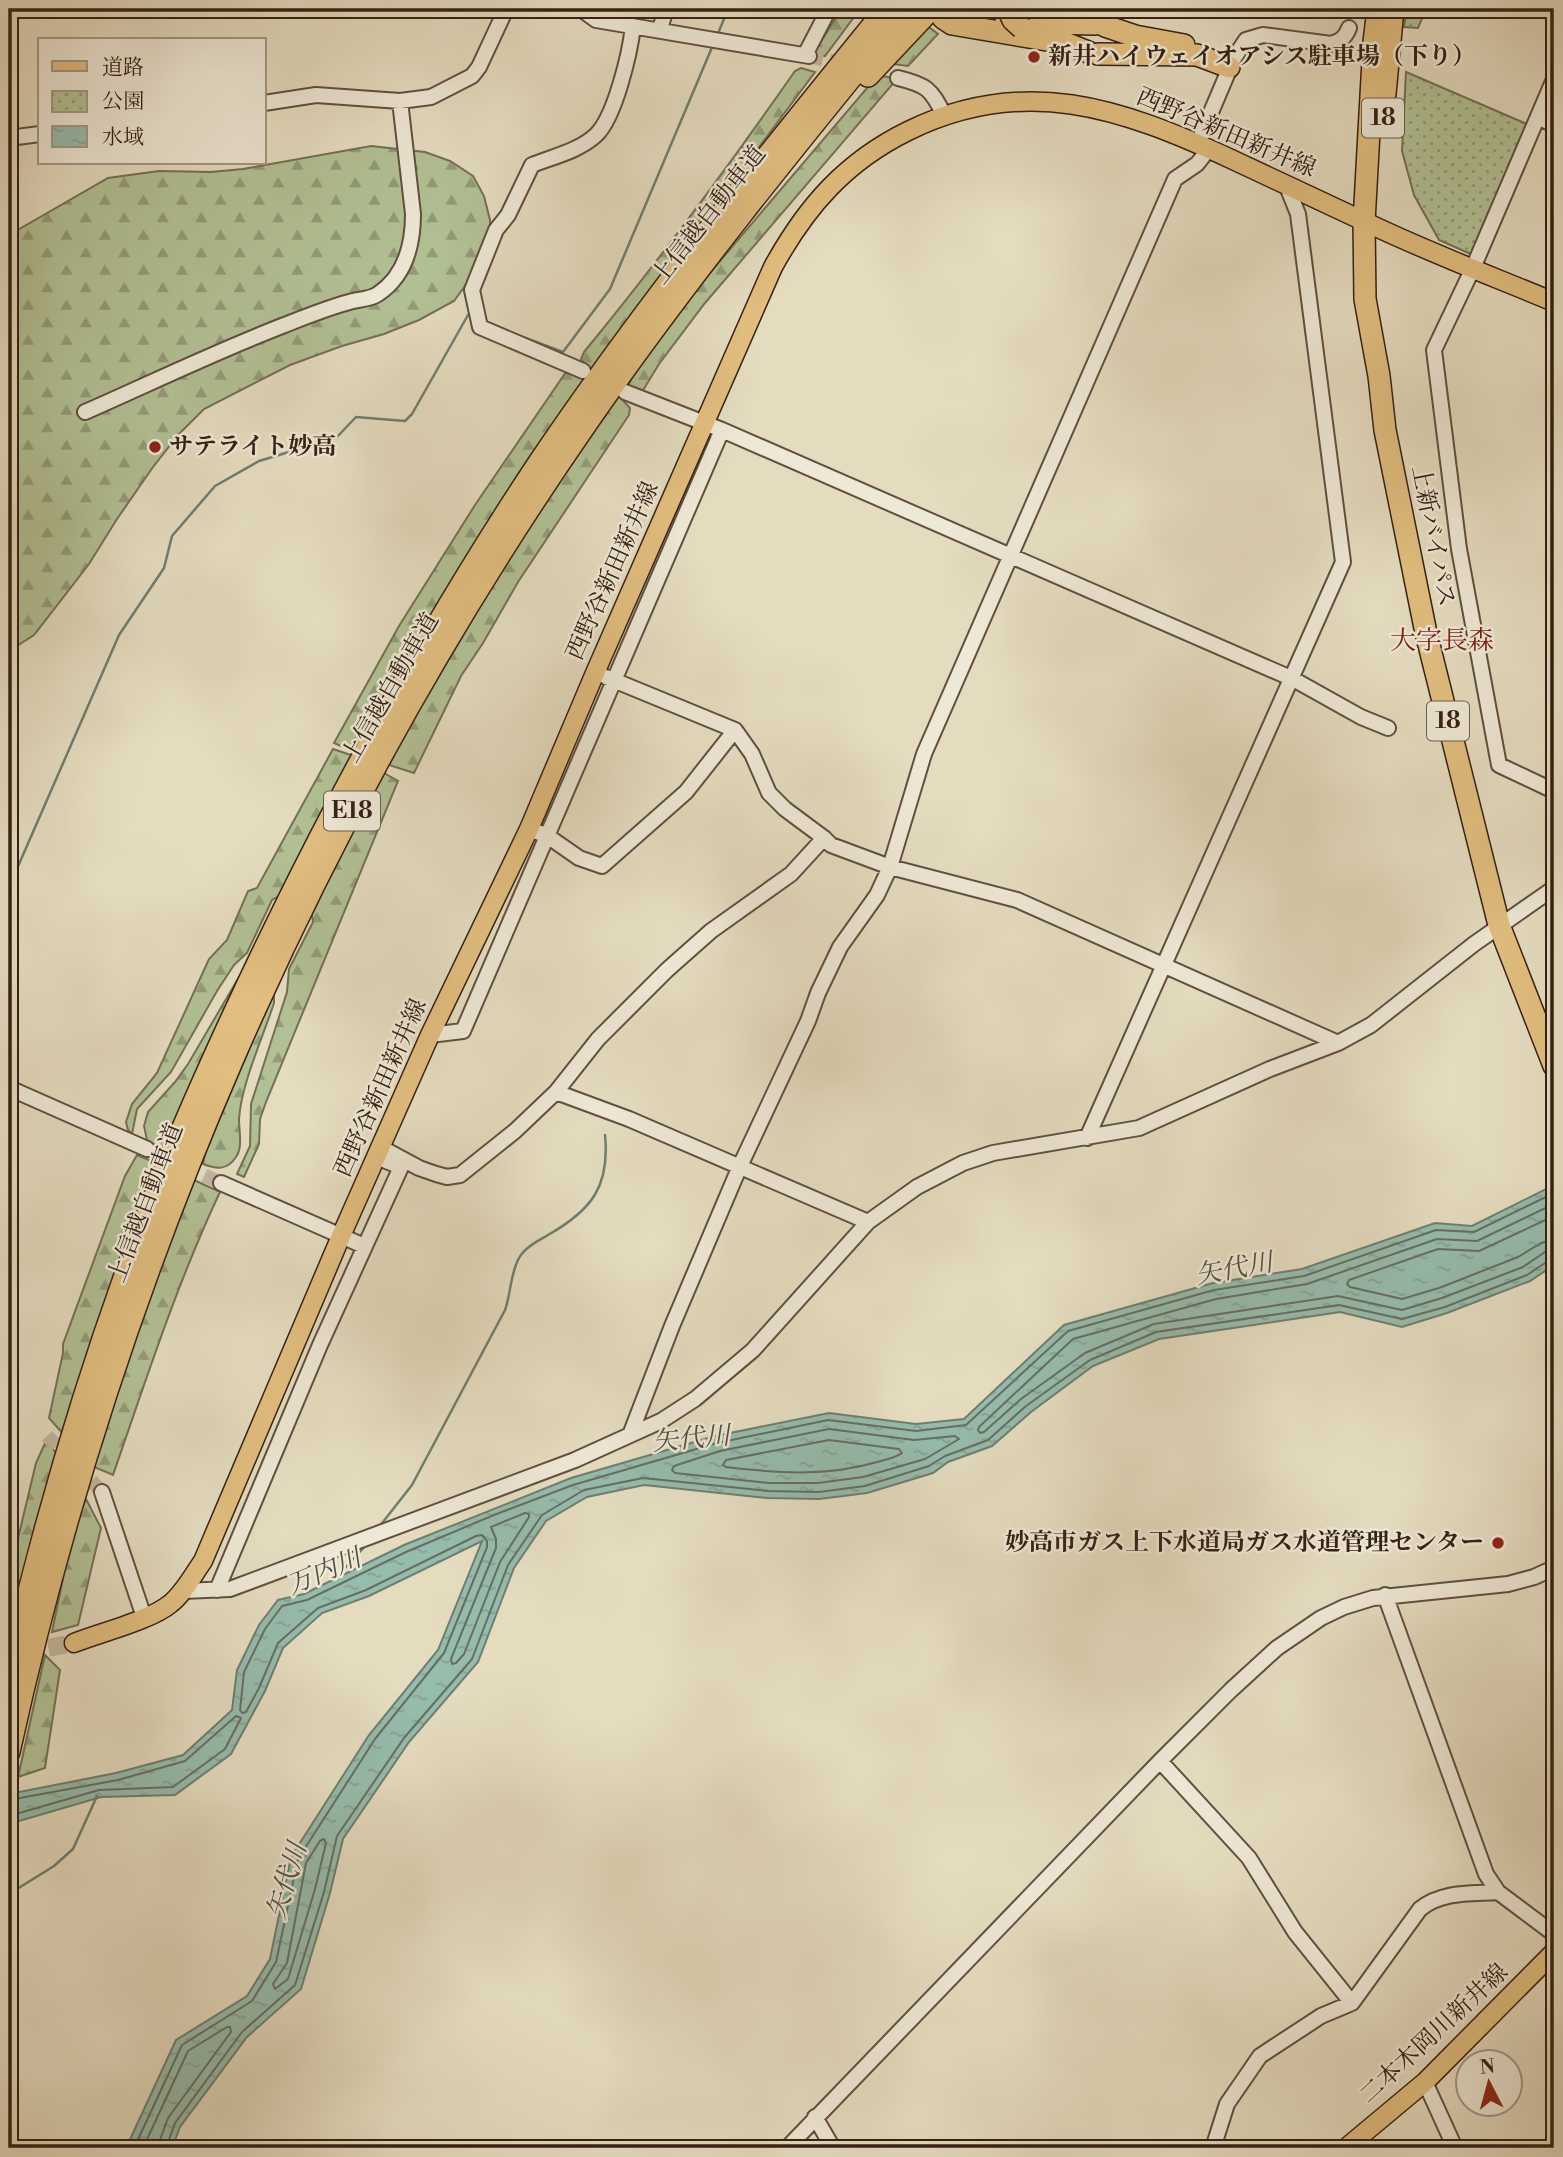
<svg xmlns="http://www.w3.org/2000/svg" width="1563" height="2157" font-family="'Libre Bodoni','Noto Serif JP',serif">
<defs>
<pattern id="forest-firs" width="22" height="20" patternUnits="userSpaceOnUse" patternTransform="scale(1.75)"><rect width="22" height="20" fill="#b2c195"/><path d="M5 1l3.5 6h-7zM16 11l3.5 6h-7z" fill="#929c78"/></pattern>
<pattern id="park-dots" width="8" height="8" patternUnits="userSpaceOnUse" patternTransform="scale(1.75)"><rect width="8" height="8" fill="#b2c195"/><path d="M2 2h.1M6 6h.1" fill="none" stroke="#929c78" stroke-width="1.8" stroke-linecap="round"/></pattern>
<pattern id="water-ripples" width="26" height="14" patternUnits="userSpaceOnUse" patternTransform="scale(1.75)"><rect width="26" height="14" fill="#96bcad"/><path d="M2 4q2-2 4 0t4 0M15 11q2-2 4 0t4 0" fill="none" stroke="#82a194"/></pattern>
</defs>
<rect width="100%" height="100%" fill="#e5dcc0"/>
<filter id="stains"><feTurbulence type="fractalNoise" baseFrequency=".00286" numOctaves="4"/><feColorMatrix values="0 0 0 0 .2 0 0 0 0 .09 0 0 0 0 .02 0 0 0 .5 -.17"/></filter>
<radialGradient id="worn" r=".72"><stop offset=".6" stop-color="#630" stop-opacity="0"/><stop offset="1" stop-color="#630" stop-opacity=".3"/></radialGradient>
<path fill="url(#forest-firs)" stroke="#747055" stroke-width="2" d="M842 9H860L825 56 817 54 816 49Z
M926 25 938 34 908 66 893 64Z
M801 68 815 72 593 370 584 364 581 359 584 352C659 261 728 167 795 71Z
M878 75 897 79 705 303 659 364 642 392 628 386 635 371 692 294Z
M371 146 425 152 450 161 473 176 484 196 490 220 491 244 470 279 454 301 419 320 384 334 342 346 290 365 204 409 179 434 153 467 117 519 89 564 34 635 9 651V235L108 178 159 171 211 172 243 169Z
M566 372 587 380 354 752 334 743 399 626 475 505Z
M619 396 630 408 629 415 518 582 483 643 461 676 414 773 389 765 408 728 519 541Z
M333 749 354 756 281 895 272 900 247 953 234 965 217 991 171 1072 137 1109 132 1134 128 1130 126 1122 132 1104 157 1073 209 959 227 940 248 891 257 888Z
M384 773 398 781 266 1102 260 1119 259 1144 244 1177 237 1174 250 1146 251 1104 287 992 289 969 313 922 311 910Z
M239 977 233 995 165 1152 147 1140 144 1126 148 1112 175 1082 188 1064Z
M274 988V1003C263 1037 241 1085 239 1119 239 1132 243 1147 236 1157 227 1171 216 1169 203 1164L205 1153Z
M137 1155 161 1165 64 1435 49 1418 63 1353V1344L125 1176Z
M194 1180 220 1192C177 1283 146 1380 113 1475L94 1467 99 1448 155 1279Z
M46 1441 58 1455 9 1633V1576L36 1463Z
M86 1499 101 1528 78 1625 52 1632 73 1530Z
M45 1655 60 1670 45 1768 18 1777Z"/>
<path fill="url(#park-dots)" stroke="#747055" stroke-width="2" d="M1407 9H1426L1418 28 1404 27Z
M1406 72 1529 125 1473 255 1439 240 1414 195 1402 151Z"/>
<path fill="url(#water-ripples)" stroke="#6f7e70" stroke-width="2" d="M1554 1185V1265L1530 1281 1447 1313 1402 1327 1340 1312 1159 1339 1093 1366 1031 1412 992 1446 948 1462 933 1473 867 1493 819 1499 767 1498 644 1485 587 1497 546 1521 514 1568 478 1662 409 1742 343 1839 330 1893 301 1989 247 2037 180 2127 172 2148H126L176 2040 247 1996 270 1959 291 1857 369 1735 438 1650 482 1541 369 1596 322 1613 283 1648 265 1691 231 1754 175 1795 101 1797 9 1824V1794L116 1773 183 1755 232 1710 237 1670 259 1625 278 1600 304 1594 404 1545 571 1478 715 1436 829 1413 916 1424 964 1419 1064 1325 1213 1283 1302 1269 1435 1223 1472 1226Z"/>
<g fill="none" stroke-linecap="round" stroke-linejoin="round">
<path stroke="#666e61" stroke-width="2" d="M1554 1204 1477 1241 1437 1239 1307 1284 1216 1299 1073 1339 979 1427 978 1430 980 1433 984 1432 1021 1399 1085 1353 1154 1324 1338 1296 1402 1310 1442 1298 1523 1267 1545 1252 1554 1251
M1554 1216 1479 1251 1438 1249 1349 1280 1347 1284 1350 1287 1402 1299 1439 1288 1518 1257 1541 1243 1554 1240
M829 1429 914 1440 955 1436 959 1439 925 1459 863 1477 818 1483H768L675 1473 672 1470 674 1466 720 1451Z
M829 1440 899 1449 902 1453C895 1458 885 1460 877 1462 827 1477 776 1473 726 1467L723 1465 726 1460Z
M525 1513 529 1514V1517L500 1562 464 1654 456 1663 452 1664 451 1659 496 1548V1539L491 1527Z
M9 1800 118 1780 185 1761 236 1716 241 1718 225 1749 173 1787 99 1790 9 1816
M324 1839 326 1843 315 1889 288 1979 275 1989 273 1984 287 1963 306 1863 320 1841Z
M134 2148 182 2045 252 2001 276 1962 298 1859 375 1739 444 1653 487 1547V1541L482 1535 476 1536 366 1590 318 1608 278 1643 259 1688 246 1712 242 1713 240 1710 244 1672 265 1629 282 1606 307 1600 406 1552 494 1515 573 1485 717 1443 828 1420 916 1431 966 1425 1068 1331 1214 1290 1304 1276 1436 1230 1474 1232 1554 1193
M143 2148 188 2051 227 2027H230L231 2032 168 2118 157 2148
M166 2148 175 2123 242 2032 295 1985 324 1892 337 1836 404 1738 472 1659 508 1565 542 1515 584 1490 643 1478 768 1491 819 1492 865 1486 929 1466 945 1456 988 1440 1026 1406 1090 1360 1156 1332 1339 1305 1402 1319 1445 1307 1527 1275 1548 1261 1554 1260"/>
<path stroke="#6f7e70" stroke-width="2.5" d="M281 9 353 14 383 9
M717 36 728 9
M494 326 563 352 610 289 713 45
M9 887 119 635 164 568 172 536 215 486 259 461 336 438 356 417 405 421 412 414 468 315 472 317
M379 1527 412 1485 505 1310C511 1294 510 1274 519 1258 525 1247 538 1241 548 1235 592 1210 610 1186 605 1135
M334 1580 367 1544
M9 1894 54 1866 73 1849 97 1796"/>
<path stroke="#c2b69e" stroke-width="14" stroke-dasharray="14 7" stroke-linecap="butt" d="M809 56 849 65
M147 1149 221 1183
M47 1436 102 1492"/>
<path stroke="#c2b69e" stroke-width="18" stroke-dasharray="18 9" stroke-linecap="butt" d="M22 1653 74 1643"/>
<g stroke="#614f40" stroke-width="18">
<path id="minor" d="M581 9 596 20 809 56
M660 29 666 9
M805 55 829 9
M898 78C927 85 931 89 944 115
M1554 79 1473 268 1434 350 1459 549 1499 765 1554 791
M264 103 316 95 400 101 431 97 472 76 479 67 506 9
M1538 117 1554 125
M9 138 40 134
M1198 143 1234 58 1246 40 1263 35 1331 44C1341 41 1345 38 1349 28
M583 371 480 327 472 290 496 230 508 215 532 165C552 157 579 151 596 135 615 117 630 53 633 26
M625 392 722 430 1293 679 1361 717 1388 728
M85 412C151 383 215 352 282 326 305 317 329 307 353 301 361 299 371 299 378 294 405 276 413 244 413 214L400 101
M606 677 735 730 752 754 769 793 785 809 824 838
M537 832 546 835 579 858 602 866 686 792 735 730
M430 1035 463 1031 722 430
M9 1088 147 1149
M556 1092 629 1119 868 1222
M1087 1138 1343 562 1298 214 1286 184
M380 1147 419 1168 436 1174 447 1177 460 1175 515 1131 556 1092 598 1039 667 970 711 931 791 874 824 838 831 845 890 867 1017 900 1338 1043
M221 1183 364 1246
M630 1435 672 1326 740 1166 808 1021 818 993 840 947 877 895 890 867 924 754 1175 179 1197 164 1209 149
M102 1492 144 1617
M217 1590 320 1345 401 1167 376 1157
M183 1591 230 1589 575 1460 661 1421 695 1399 753 1350 868 1222 917 1187 963 1163 993 1153 1139 1128 1270 1069 1338 1043 1371 1025 1474 944 1554 888
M1385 1595 1486 1874 1498 1892 1554 1934
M1160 1761 1249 1858 1295 1932 1352 2003
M1425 2082 1455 2148
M815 2117 833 2148
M787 2148 1160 1761 1231 1690 1277 1648 1321 1618 1344 1607 1373 1598 1508 1584 1534 1577 1554 1568
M1213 2148 1227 2104 1260 2056 1321 2016 1352 2003 1420 1909C1442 1891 1471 1894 1498 1892"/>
</g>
<g stroke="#352015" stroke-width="21">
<path id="major" d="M74 1643C99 1633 151 1620 170 1604 184 1593 193 1575 203 1561L341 1236 430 1035 529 829 595 673 773 267C806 207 845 162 908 131 1024 74 1121 108 1231 159 1279 181 1326 204 1374 226 1433 254 1494 277 1554 302
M1346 2148 1425 2082 1554 1952"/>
</g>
<g stroke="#352015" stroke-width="24">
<path id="highway" d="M1378 9 1374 42 1364 222 1365 299 1379 376 1385 430 1426 633 1499 925 1554 1066
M943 18 952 24 1065 43 1088 52
M1006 22 1095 24
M1105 26 1135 36 1184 45
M1098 54 1197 55 1229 67
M868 76 931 9
M1385 94 1393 9
M9 1673C45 1518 90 1365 147 1216 187 1112 234 1011 283 911 359 757 443 607 538 464 645 305 766 157 886 9
M9 1752C113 1277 308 827 584 427 684 282 796 145 907 9"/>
</g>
<use href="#minor" stroke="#eee8d6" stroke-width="14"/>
<use href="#major" stroke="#e2be80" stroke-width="18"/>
<use href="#highway" stroke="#e2be80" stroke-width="21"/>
<g stroke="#352015" stroke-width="24" stroke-linecap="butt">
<path id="highway-bridge" d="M1008 9 1013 20 1022 28"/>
</g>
<use href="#highway-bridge" stroke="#e2be80" stroke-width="21"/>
</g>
<g fill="#8f2418" stroke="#eee8d6" stroke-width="2.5">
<circle cx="1034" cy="57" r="7"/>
<circle cx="155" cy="447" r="7"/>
<circle cx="1498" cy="1543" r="7"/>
</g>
<g text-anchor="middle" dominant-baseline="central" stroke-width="5" stroke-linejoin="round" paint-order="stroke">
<g fill="#eee8d6" stroke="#6c5c4f" stroke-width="2">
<rect x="1362" y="98.5" width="42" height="39" rx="5"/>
<rect x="1427" y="701.5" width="42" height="39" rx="5"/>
<rect x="324" y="791.5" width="56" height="39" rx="5"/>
</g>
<g font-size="23" font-weight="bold" fill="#352015">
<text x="1383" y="118">18</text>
<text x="1448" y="721">18</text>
<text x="352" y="811">E18</text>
</g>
<g font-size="24" font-weight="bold" fill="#352015" stroke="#eee8d6" text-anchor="start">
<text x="1048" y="57">新井ハイウェイオアシス駐車場（下り）</text>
<text x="169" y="447">サテライト妙高</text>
<text x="1484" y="1543" text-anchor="end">妙高市ガス上下水道局ガス水道管理センター</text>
</g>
<g font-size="24" fill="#352015" stroke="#eee8d6">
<text transform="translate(1226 133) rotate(23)">西野谷新田新井線</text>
<text transform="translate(709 215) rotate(-52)">上信越自動車道</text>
<text transform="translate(1433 536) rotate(79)">上新バイパス</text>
<text transform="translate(613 571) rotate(-66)">西野谷新田新井線</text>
<text transform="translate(391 688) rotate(-60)">上信越自動車道</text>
<text transform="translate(381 1088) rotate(-66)">西野谷新田新井線</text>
<text transform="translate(146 1203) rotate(-69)">上信越自動車道</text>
<text transform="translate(1434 2034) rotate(-43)">二本木岡川新井線</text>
</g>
<g font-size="26" fill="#7a1f14" stroke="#eee8d6">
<text x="1442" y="641">大字長森</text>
</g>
<g font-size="26" font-style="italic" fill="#524f43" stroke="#eee8d6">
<text transform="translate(1234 1269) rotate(-10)">矢代川</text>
<text transform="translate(691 1439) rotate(-5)">矢代川</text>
<text transform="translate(324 1572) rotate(-23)">万内川</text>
<text transform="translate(287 1881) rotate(-73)">矢代川</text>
</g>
</g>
<rect width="1563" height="2157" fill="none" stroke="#e5dcc0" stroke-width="35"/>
<rect x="10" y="10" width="1542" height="2136" fill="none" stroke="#352015" stroke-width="3.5"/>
<rect x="18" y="18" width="1528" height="2122" fill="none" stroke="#352015" stroke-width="2"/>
<rect x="38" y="38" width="228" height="126" fill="#eee8d6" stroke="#a49889" stroke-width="2"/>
<rect x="52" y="61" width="35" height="10" fill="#e2be80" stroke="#a49889" stroke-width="2"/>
<text x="102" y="74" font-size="21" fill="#352015">道路</text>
<rect x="52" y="91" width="35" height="21" fill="url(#park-dots)" stroke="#a49889" stroke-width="2"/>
<text x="102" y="108" font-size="21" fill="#352015">公園</text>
<rect x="52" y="126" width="35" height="21" fill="url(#water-ripples)" stroke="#a49889" stroke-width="2"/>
<text x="102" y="144" font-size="21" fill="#352015">水域</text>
<g transform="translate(1489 2083) rotate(354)"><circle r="33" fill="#eee8d6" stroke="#a49889" stroke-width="2"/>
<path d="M0-5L12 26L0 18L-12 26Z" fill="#8f2418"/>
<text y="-10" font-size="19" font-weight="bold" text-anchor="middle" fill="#352015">N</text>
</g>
<rect width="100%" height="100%" filter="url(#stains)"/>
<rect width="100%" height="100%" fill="url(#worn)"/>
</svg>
